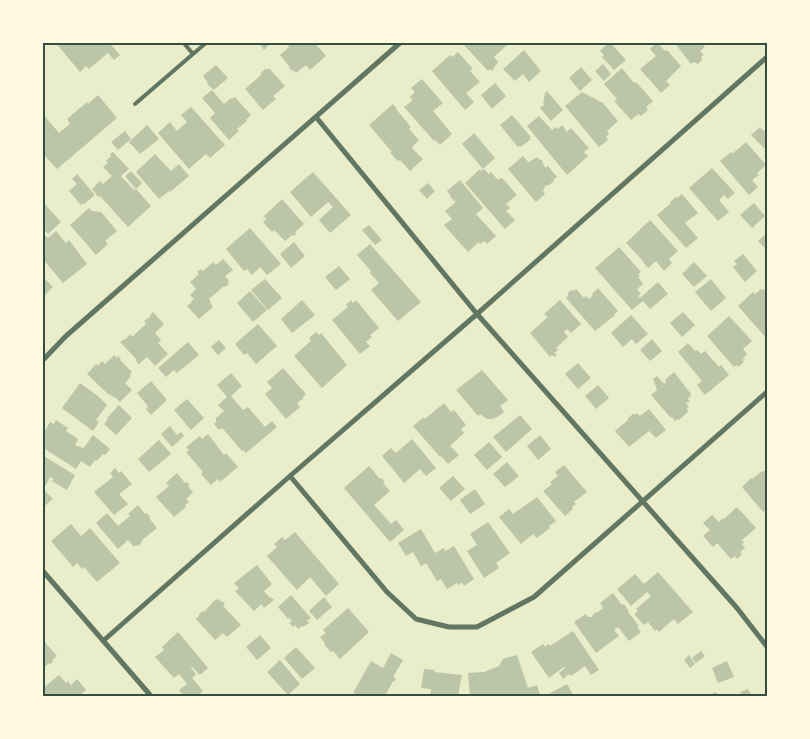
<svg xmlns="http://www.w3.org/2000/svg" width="810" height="739" font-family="'Varela Round',sans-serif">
<rect width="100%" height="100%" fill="#e9edc9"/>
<path fill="#bcc5a7" d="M55 42H111L112 44 111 45 120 55 114 60 108 53 89 69 86 66 80 72Z
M258 42H272L264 50Z
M286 42H314L326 56 310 70 306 65 296 73 293 70 292 71 289 68 290 67 280 55 289 47Z
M465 42H506L508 44 494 57 498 62 492 71 490 69 488 71 463 44Z
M606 42H610L626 60 614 70 602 57 604 55 600 51 607 44Z
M657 42 665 51 667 50 681 66 666 81 670 85 661 93 640 69 656 56 650 49Z
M674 42H704L702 44 705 47 700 51 704 55 701 56 702 60 698 64 694 62 691 64Z
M524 50 541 71 529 82 523 74 515 81 503 69Z
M458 52 473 69 470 71 480 82 466 93 474 102 465 110 432 71 450 55 452 57Z
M603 64 611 74 604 81 595 71Z
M216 65 228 78 214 90 207 84 208 83 203 76Z
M581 67 592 80 580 91 569 78Z
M266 68 267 70 269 68 285 86 273 96 276 99 263 110 245 89 261 75 260 74Z
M622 68 634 83 636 82 653 101 646 107 648 110 641 116 638 114 631 120 614 101 617 99 604 84Z
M422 79 443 103 433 111 452 134 440 145 435 140 434 141 404 107 413 100 410 97 415 92 411 88Z
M495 83 506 96 492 109 481 95Z
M212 90 224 104 231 98 232 99 235 97 251 115 246 120 247 121 237 129 239 131 229 140 210 118 215 113 202 98Z
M547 91 563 110 551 121 540 108 545 104 543 103 545 93Z
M582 92 603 103 618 121 607 131 609 134 606 137 608 140 599 147 565 106Z
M98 95 117 118 57 169 42 153V113L59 133 70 124 67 119 87 102 88 104Z
M393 104 397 109H396L411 127 409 129 419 140 413 146 412 148 423 159 410 171 400 160 398 161 390 153 392 152 369 125Z
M191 107 225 145 210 158 206 154 189 169 158 133 170 122 177 131 187 122 181 115Z
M512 115 531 137 529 138 531 139 521 147 520 146 518 147 500 125Z
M539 116 552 130 556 127 558 129 562 125 567 132 571 128 589 148 584 152 588 156 567 175 527 126Z
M147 125 159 139 140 154 129 142Z
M760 127 764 131 768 128V152L751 135Z
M125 131 131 139 118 150 111 142Z
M474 133 495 158 483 169 462 144Z
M746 142 766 165 757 173 759 175 752 180 758 187 749 195 720 161 731 152 732 154Z
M113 152 129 169 121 176 134 190 136 189 151 206 128 227 100 196 98 197 92 189 100 181 103 184 112 176 103 167 108 163 106 161 111 156 110 154Z
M155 154 171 171 179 164 189 176 170 192 169 191 159 199 136 172Z
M523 156 530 164 529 162 537 157 540 160 541 159 543 162 542 163 546 168 548 166 557 177 553 180 554 181 548 186 547 185 544 187 545 188 543 191 545 194 536 202 508 169Z
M712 168 735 193 728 199 724 195 719 200 729 212 718 221 689 188Z
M480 169 481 171 484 169 489 174 491 172 498 180 500 178 501 179 502 178 517 195 506 204 510 208 506 211 515 220 505 229 465 183Z
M131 171 142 183 136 189 125 176Z
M313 172 351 215 330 233 319 220 333 207 328 202 311 217 290 192Z
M77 174 94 194V196L84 204 83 203 81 205 69 191 77 184 72 179Z
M460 180 483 208 476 214 496 236 487 244 484 241 480 244 479 242 468 252 444 225 452 219 445 211 456 202 450 197 451 196 447 191Z
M428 183 435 191 427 199 419 190Z
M682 194 698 213 685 223 698 238 686 248 657 215 671 203 670 202 676 197 677 198Z
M282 199 304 224 295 232 296 234 294 236 292 235 285 241 274 230 272 232 263 222 266 219 264 216Z
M42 201 61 222 48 234 42 227Z
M754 203 765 216 752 228 740 215Z
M89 208 92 211 101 212 117 231 105 241 108 244 96 255 70 225Z
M650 220 678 251 669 259 672 263 664 271 656 261 648 268 643 262H644L626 243Z
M369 225 382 240 375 245 362 230Z
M250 228 281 264 267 275 260 267 252 275 247 269 244 271 226 249Z
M56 231 66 243 69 240 87 264 63 283 42 258V238L45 235 48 238Z
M768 232V251L758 241Z
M294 242 305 256 291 268 280 254Z
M370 244 421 302 398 321 371 290 379 283 370 273 371 271 357 255Z
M619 247 641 272 638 274 640 276 638 277 643 284 637 289 641 294 638 296 640 298 658 282 668 294 650 309 643 301 632 310 595 268Z
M743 254 757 271 745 282 733 267 737 264 734 261Z
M223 259 233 270 225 276 229 281 228 282 229 284 225 287 224 286 209 299 211 302 210 303 213 307 199 319 187 306 192 302 191 301 194 299 190 295 196 289 190 282 199 274 197 272 201 269 203 271 213 262 216 265Z
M694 262 707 276 694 287 682 274Z
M339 266 350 279 336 290 325 277Z
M42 276 53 287 42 298Z
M265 279 282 298 268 310 251 290Z
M711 279 726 298 711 311 695 292Z
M598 288 618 311 614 314 615 315 595 331 566 298 568 296V293L571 290 574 291 576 289 584 298 586 296 589 299 593 295 592 294Z
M761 289 762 290 764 289 768 293V340L738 306 753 292 756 295V293Z
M250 291 267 310 253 322 237 303Z
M302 300 315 315 292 333 281 319Z
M351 300 353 303 356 300 379 328 370 335 372 337 366 342 370 346 360 354 332 320 348 307 346 305Z
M560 300 581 324 571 333 567 329 564 332 568 337 556 348 558 350 554 353 557 355 554 357 552 355 550 357 530 333 548 317 544 314Z
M153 312 164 324 155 333 161 340 158 343 168 354 155 366 147 357 139 364 136 361 137 360 120 342 127 338 130 334 132 337 146 324 144 321 151 316 150 315Z
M683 312 695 325 682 337 670 323Z
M631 315 648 334 636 344 632 339 623 347 611 333Z
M729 316 752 341 743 349 747 354 744 357 745 358 742 360 744 362 738 367 737 365 734 367 707 336Z
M258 324 277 346 256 364 247 353 244 355 235 344Z
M316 332 319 335 321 333 347 365 322 388 294 356 311 341 309 338Z
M652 339 662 351 650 361 640 350Z
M219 340 226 348 218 355 211 347Z
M188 342 199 355 177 373 174 370 166 377 158 368Z
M688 343 695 351 697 350 701 354 705 351 719 367 721 365 729 375 705 395 697 385 702 381 678 352Z
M114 355 117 358 118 356 121 359 120 360 132 372 130 374 131 376 125 383 132 390 120 402 115 397 114 398 110 394 109 395 87 374 96 364 98 366 102 361 105 364Z
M578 363 591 378 578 389 565 374Z
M283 368 306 394 303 397V399L297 403 300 407 286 419 265 394 272 388 267 382Z
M482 370 508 400 500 406 504 412 497 417 492 419H487L480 414 478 416 456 390Z
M674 372 691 394 690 396H691L690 398 689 397 687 398 690 401 686 403 689 407 687 408 688 412 679 420 678 419 675 421 672 417 671 418 651 395 657 390 653 379 657 376 664 384 666 382 665 380Z
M231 373 242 386 231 396 243 410 248 407 265 427 272 421 277 427 246 453 243 450 242 451 223 429 221 428 219 430 214 424 216 422V418L224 411 218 405 227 397 217 385Z
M151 381 167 400 151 415 146 409 148 406 137 393Z
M80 383 99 397 107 405 96 420 99 422 93 431 62 408Z
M598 385 609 398 596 409 585 396Z
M187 399 204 418 191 430 174 410Z
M444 403 451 412 454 410 466 425 461 429 464 433 450 446 459 455 448 464 441 456 440 457 413 426 424 417 425 419Z
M119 405 132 418 116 435 104 424 108 419 107 418Z
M649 409 666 430 656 438 649 431 629 447 615 431 628 420V418L633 414H636L637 413 640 416Z
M520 415 532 429 506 452 493 437Z
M56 420 68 428 66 431 78 439 75 445 79 447 80 446 83 449 93 435 110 449 105 455 103 454 97 461 95 460 90 467 81 461 76 469 42 447V431L44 432 50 422 54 424Z
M170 426 177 435 181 432 184 436 172 447 161 434Z
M208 434 224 455 226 453 238 467 220 482 218 479 211 485 201 474 203 472 186 452 189 450 186 447 200 436 202 439Z
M540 435 551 449 538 460 527 446Z
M412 439 436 468 426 476 420 469 404 483 382 456 391 448 396 453Z
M159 440 171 454 149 472 138 459Z
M489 442 502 457 487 470 474 455Z
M42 455 75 475 67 490 52 481 54 479 50 477 46 485 42 483Z
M507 462 519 476 505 487 493 474Z
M564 465 587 492 574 502 576 504 572 507 573 509 565 516 543 491 552 484 550 482 558 476 555 472Z
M369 466 380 479 381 478 385 482 383 483 390 491 374 505 391 524 396 520 404 530 390 542 344 488Z
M115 468 119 473 121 471 132 484 119 494 128 504 114 515 94 492 113 477 110 473Z
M768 468V508L763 512 742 487 751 478 752 479 762 471 763 472Z
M177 473 185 483 187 482 190 485 188 486 193 492 186 499 189 502 185 505 186 507 174 517 156 497 169 486 166 483Z
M453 476 465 489 451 501 439 488Z
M42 488 53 499 42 508Z
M475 489 485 504 470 514 460 500Z
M537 497 556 521 549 526 550 528 537 538 533 534 521 544 499 517 509 509 513 514Z
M138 505 145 514 147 513 150 517 149 518 157 528 141 541 142 542 138 546 136 545 134 547 128 540 118 549 96 523 107 513 118 526 130 516 128 514Z
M737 507 756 528 742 540 744 542 742 544 745 548 740 552 742 554 737 559 735 556 731 559 717 543 713 547 703 536 710 530 703 523 712 515 719 522 723 518 724 519Z
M488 522 510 553 496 563 499 568 484 578 467 551 477 545 470 534Z
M71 524 81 536 90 528 120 563 97 582 84 567 82 569 77 563 73 567 51 541Z
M421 529 435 553 444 548 445 551 454 546 474 579 464 586 462 582 459 585 457 583 447 589 441 579 437 581 426 563 421 566 413 552 406 556 398 543Z
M295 532 339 584 326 596 310 577 297 590 267 556 277 547 274 544 282 537 285 540Z
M257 565 272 584 264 591 270 598 271 597 274 600 264 608 261 604 254 611 235 591 239 588 234 583Z
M658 572 693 612 678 624 674 619 659 632 657 629 655 631 648 622 644 625 634 614 638 611 636 609 651 596 647 592 631 606 617 589 635 574 644 584Z
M613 593 622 605 624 604 629 611 628 612 639 626 637 627 641 632 629 641 618 627 614 630 619 636 596 653 574 622 586 614 588 617H592V616L596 612 597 613 603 608 600 603Z
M291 595 311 618 307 621 309 623 303 627 302 626 298 629 295 625 293 627 289 623 292 621 289 618 288 619 278 607Z
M324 597 332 607 317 620 309 611Z
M218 599 221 602 222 601 225 604 223 606 241 625 227 637 223 633 215 640 196 619 199 616V614L203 611 204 612 214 601Z
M348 608 369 632 340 659 333 651 331 652 324 644 325 643 320 637 326 633 323 630Z
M573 631 599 670 591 675 585 666 571 676 569 674 563 679 559 673 565 668 564 667 549 678 531 652 543 644 545 647 548 644 550 646Z
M178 632 208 668 200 675 192 667 191 668 196 674 192 678 203 691 197 696H184L179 690 187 684 179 674 174 678 155 657 164 650 162 647Z
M260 635 271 648 257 660 246 647Z
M42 639 57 656 52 660 53 662 50 664 49 663 42 669Z
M296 647 315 668 302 679 284 658Z
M701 651 705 656 696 663 692 658Z
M391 653 403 660 393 677 396 678 394 682 393 681 385 696H360L353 693 371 661 383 668Z
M517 655 528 688 537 685 540 695 543 694 544 696H470L468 673 484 672 499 666 503 659Z
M689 655 695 664 690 668 684 660Z
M280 660 300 684 288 695 267 672Z
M727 661 734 677 718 683 712 668Z
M424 669 435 670 434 672 462 675 458 696H430L431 689 421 688Z
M59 675 66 683 68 681 71 685 77 679 86 690 79 696H48L42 689Z
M567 684 574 696H545Z
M748 689 752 696H741L740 692Z
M716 692 718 696H707Z"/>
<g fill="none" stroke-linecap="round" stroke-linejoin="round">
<path stroke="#617663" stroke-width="4" d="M183 42 193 54 207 42
M135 104 193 54"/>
<path stroke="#617663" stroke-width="5" d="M316 117 477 314 737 608 768 648
M42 361 66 336 401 42
M290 476 387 592 416 619 449 627H477L534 597 768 391
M42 570 151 696
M103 641 290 476 477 314 768 56"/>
</g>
<rect width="810" height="739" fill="none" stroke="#fefae0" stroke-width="88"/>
<rect x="44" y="44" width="722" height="651" fill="none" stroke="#344e41" stroke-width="2"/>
</svg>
